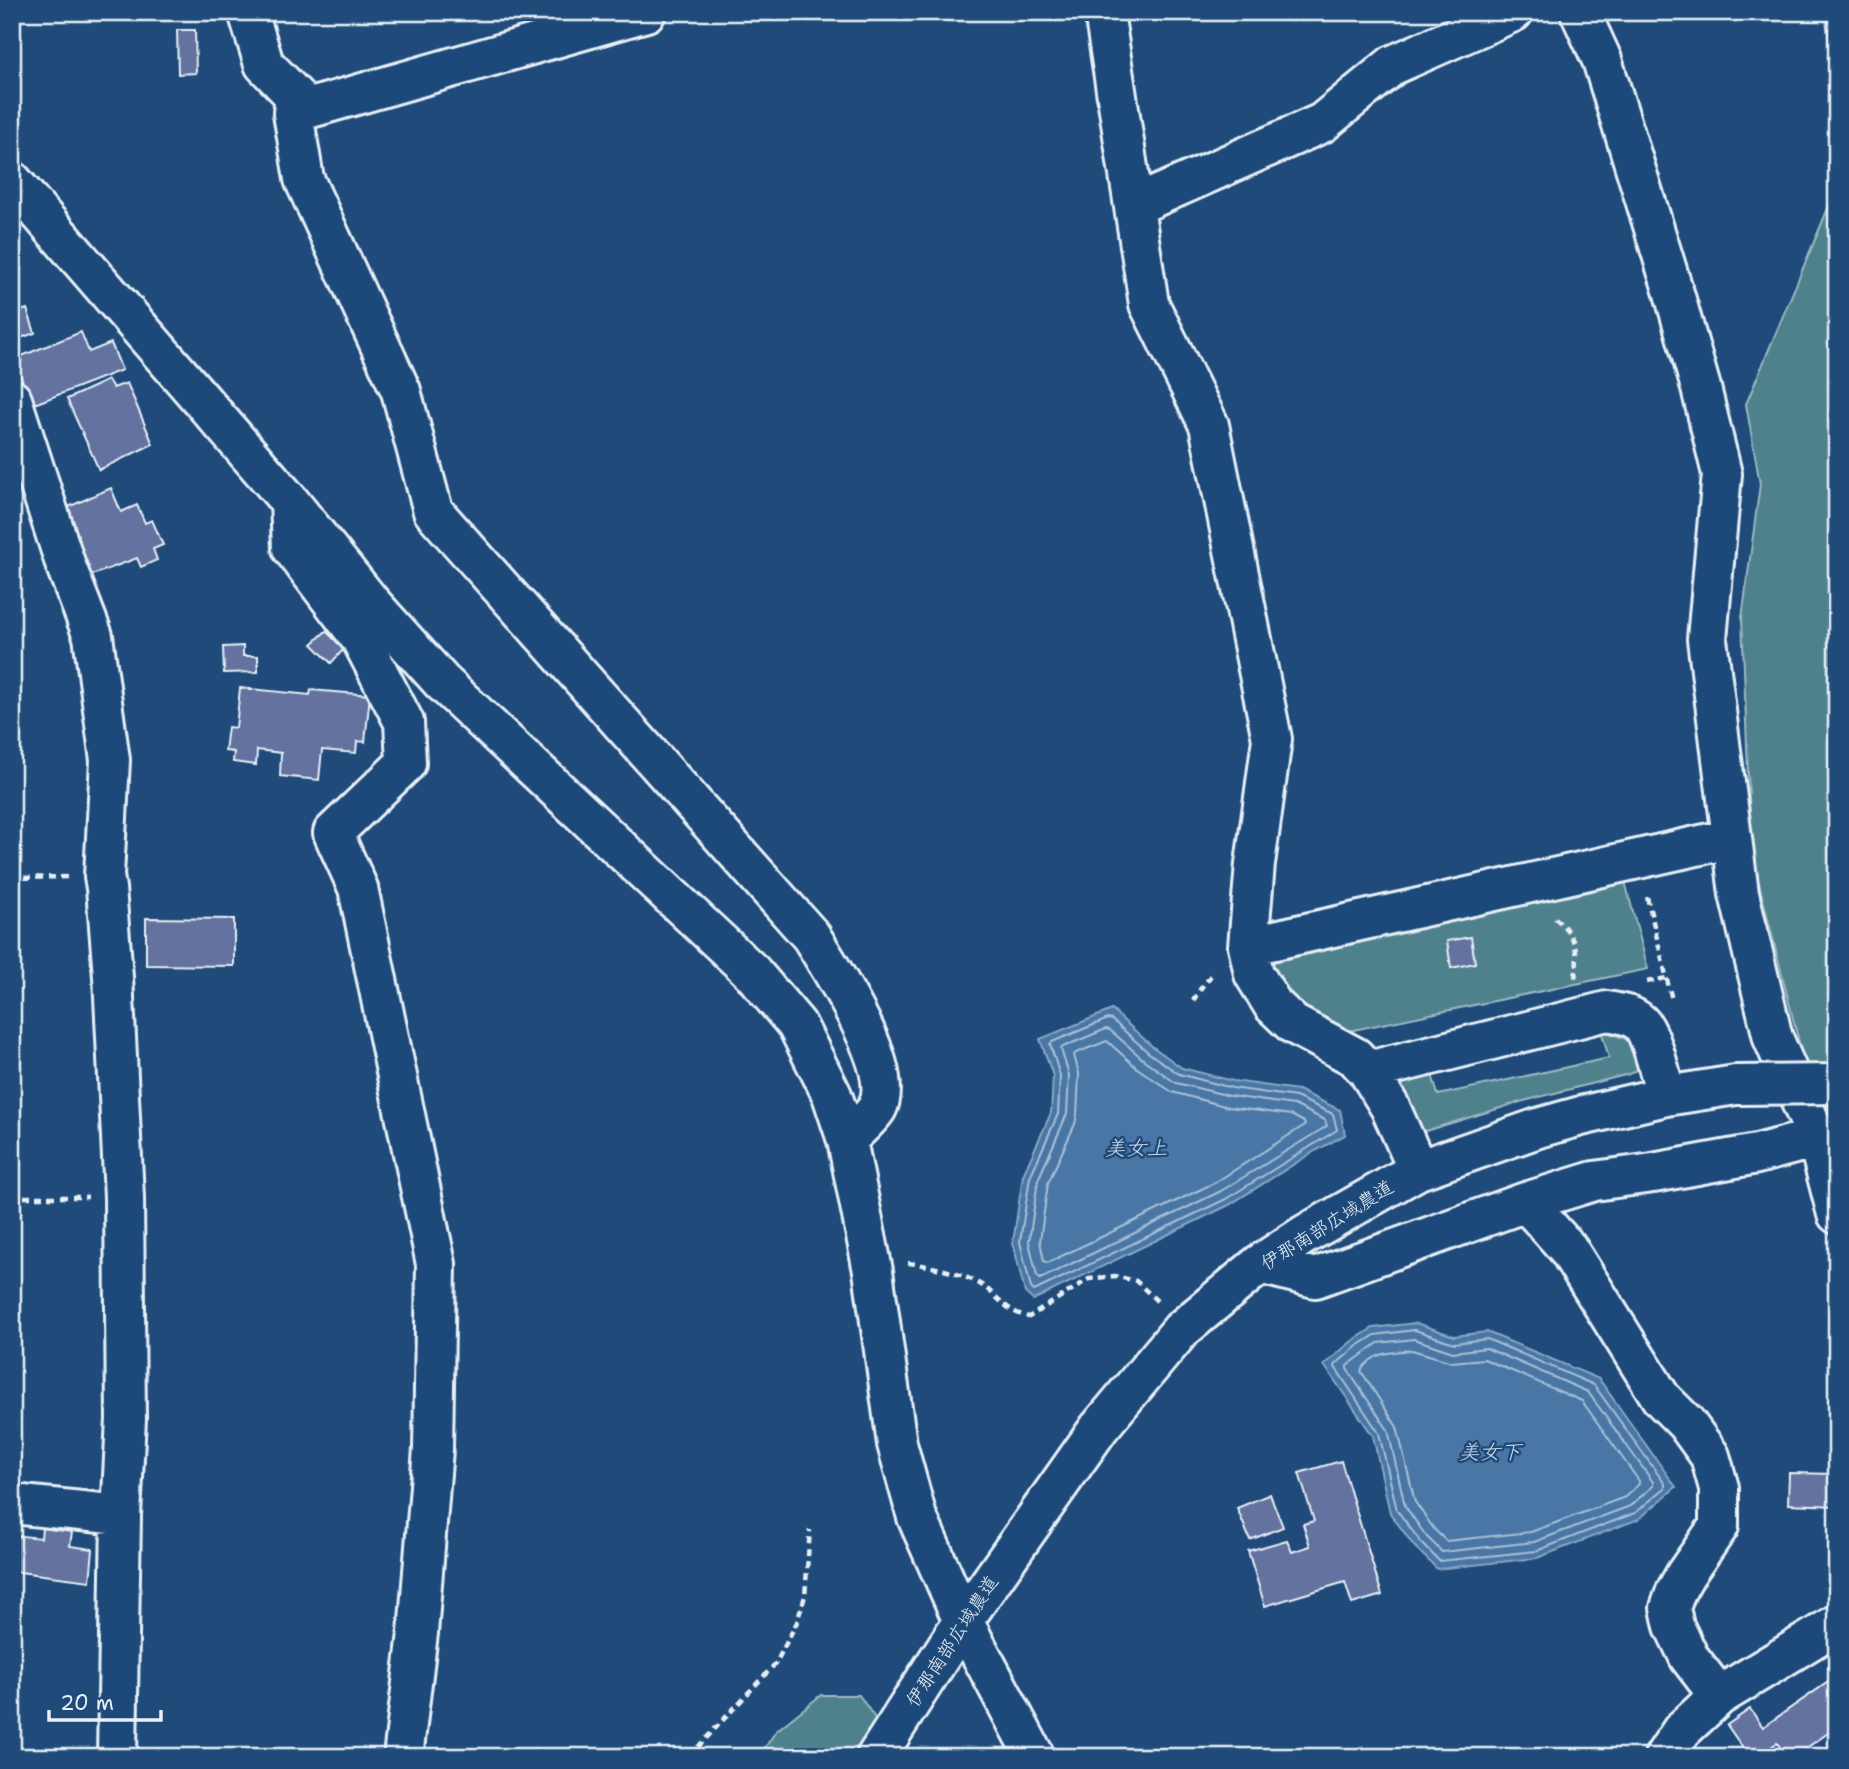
<svg xmlns="http://www.w3.org/2000/svg" width="1849" height="1769" font-family="'Shantell Sans','Klee One',sans-serif">
<rect width="100%" height="100%" fill="#1f4a7a"/>
<filter id="ink" filterUnits="userSpaceOnUse"><feTurbulence type="fractalNoise" baseFrequency=".0143" numOctaves="2"/><feDisplacementMap in="SourceGraphic" scale="14" xChannelSelector="R" yChannelSelector="G"/><feConvolveMatrix kernelMatrix="1 2 1 2 8 2 1 2 1" color-interpolation-filters="sRGB"/></filter>
<g filter="url(#ink)">
<path fill="#50818c" stroke="#9cb9c2" stroke-width="2" d="M1825 12H1837V104Z
M1837 187V1194L1751 851 1742 618 1760 484 1746 404Z
M1623 874 1648 969 1344 1032 1303 1015 1277 988 1265 955Z
M1601 1030 1629 1040 1638 1069 1629 1074 1520 1102 1422 1132 1399 1093 1405 1079 1431 1071 1438 1095 1609 1058Z
M821 1695H859L877 1721 878 1757H759L776 1731Z"/>
<path fill="#4976a5" stroke="#89a7c6" stroke-width="2" d="M1112 1010 1153 1047 1182 1068 1233 1081 1298 1090 1340 1110 1345 1135 1315 1151 1229 1205 1033 1300 1025 1293 1013 1243 1023 1175 1051 1113 1053 1076 1040 1039Z
M1416 1323 1454 1336 1487 1332 1599 1379 1676 1487 1639 1519 1537 1558 1437 1569 1414 1546 1390 1513 1373 1436 1324 1365 1352 1341 1373 1328Z"/>
<g fill="none" stroke-linecap="round" stroke-linejoin="round">
<path stroke="#a8c0d7" stroke-width="2" d="M1108 1019 1112 1020 1149 1053 1179 1074 1232 1088 1296 1097 1333 1114 1337 1130 1226 1199 1034 1291 1031 1288 1020 1242 1030 1177 1058 1114 1060 1076 1050 1044 1052 1042Z
M1106 1029 1110 1030 1144 1060 1176 1083 1230 1096 1294 1105 1325 1120 1327 1126 1221 1191 1040 1279 1037 1276 1029 1242 1038 1180 1067 1114 1069 1075 1061 1049 1063 1047Z
M1107 1041 1137 1068 1172 1092 1228 1107 1291 1115 1304 1122 1305 1125 1216 1182 1047 1263 1044 1261 1040 1241 1048 1183 1075 1124 1077 1115 1079 1074 1074 1055 1076 1053Z
M1415 1330 1454 1343 1487 1339 1594 1385 1665 1484V1488L1635 1513 1536 1551 1439 1561 1420 1541 1397 1510 1379 1433 1335 1367 1336 1364 1356 1347 1375 1335Z
M1414 1339 1453 1352 1486 1348 1588 1392 1653 1482V1486L1630 1506 1534 1542 1442 1552 1426 1536 1405 1506 1388 1430 1347 1369V1366L1378 1343Z
M1412 1350 1452 1362 1484 1359 1582 1401 1639 1481V1484L1625 1497 1531 1532 1446 1541 1434 1529 1415 1502 1397 1427 1361 1371C1372 1352 1392 1352 1412 1350Z"/>
</g>
<path fill="#63729f" stroke="#e8f1f8" stroke-width="2" d="M177 30H195L196 73 178 74Z
M27 309 35 333 12 341V314Z
M81 332 89 352 111 343 122 370 32 405 14 359Z
M108 380 113 388 127 383 153 444 99 470 67 399Z
M111 488 121 512 137 505 145 523 152 520 163 545 153 549 157 560 141 567 137 558 82 579 57 512Z
M326 631 344 649 331 663 312 644Z
M243 646V656H258V672L224 673 223 647Z
M240 688 310 695 311 690 370 695 365 742 357 741 356 753 322 750 319 780 280 776 281 753 257 750 256 765 233 762 234 752 225 751 228 727 236 728Z
M146 918 234 919V966L146 965Z
M1471 937 1475 963 1451 968 1447 941Z
M1341 1461 1382 1595 1352 1604 1345 1582 1265 1606 1248 1551 1287 1540 1292 1552 1310 1546 1303 1524 1314 1521 1299 1473Z
M1789 1473 1837 1474V1506L1788 1504Z
M1270 1494 1283 1527 1250 1540 1237 1508Z
M42 1528 72 1532 70 1546 93 1549 90 1581 12 1571V1535L41 1538Z
M1837 1676V1704L1834 1706 1837 1711V1727L1793 1757H1787L1777 1743 1757 1757H1749L1727 1725 1750 1709 1763 1727Z"/>
<g fill="none" stroke-linecap="round" stroke-linejoin="round">
<g stroke="#e8f1f8" stroke-width="44">
<path id="minor" d="M248 12 264 64 295 96 293 113
M646 12 293 113 304 179 401 391 433 511 811 936C832 971 898 1069 877 1108 872 1117 854 1132 847 1140
M1104 12 1149 304 1209 425 1272 739 1255 864 1248 946 1732 838
M1580 12 1602 60 1674 293 1701 388 1722 474 1707 639 1739 894 1773 1038 1817 1138 1837 1214
M12 181 290 502 371 603 442 682 752 972 797 1025 832 1095 847 1140 873 1271 897 1444 917 1517 963 1621 1035 1757
M1134 206 1322 123 1393 65 1513 12
M12 400 66 566 93 636 110 760 104 876 106 888 113 977 124 1197 126 1419 121 1515 117 1757
M290 502 292 548 361 639 404 722 406 763 333 833 358 888 436 1264 433 1449 418 1633 403 1757
M1248 946 1254 974 1273 1005 1293 1024 1355 1057 1368 1071 1390 1107 1418 1170
M1368 1071 1607 1011C1620 1013 1635 1015 1643 1026 1653 1040 1661 1078 1666 1096
M1526 1202 1568 1249 1661 1398 1686 1423 1710 1456 1719 1488V1526L1685 1575 1676 1591 1670 1608 1674 1626 1689 1657 1719 1696
M1260 1264 1315 1278 1526 1202 1594 1181 1653 1173 1757 1154 1817 1138
M12 1504 121 1515
M876 1757 963 1621 1099 1428 1181 1330 1260 1264 1304 1235 1418 1170 1538 1128 1581 1116 1666 1096 1736 1085
M1664 1757 1682 1730 1719 1696 1837 1624"/>
</g>
<path stroke="#e8f1f8" stroke-width="4.5" stroke-dasharray="7 5" stroke-linecap="butt" d="M12 878 67 877
M1647 897 1672 1000
M1555 918C1577 936 1580 955 1574 982
M1647 982 1666 978
M1193 1001 1201 988 1214 972
M12 1197H88
M908 1263C928 1265 961 1273 978 1283 998 1294 1003 1311 1029 1317L1089 1279 1115 1276 1136 1281 1157 1301
M691 1757 699 1746 776 1663 797 1622 805 1596 810 1530"/>
<use href="#minor" stroke="#1f4a7a" stroke-width="38"/>
<g stroke="#e8f1f8" stroke-width="44" stroke-linecap="butt">
<path id="minor-bridge" d="M1736 1085 1837 1084"/>
</g>
<use href="#minor-bridge" stroke="#1f4a7a" stroke-width="38"/>
</g>
</g>
<g text-anchor="middle" dominant-baseline="central" stroke-width="5" stroke-linejoin="round" paint-order="stroke">
<g font-size="19" fill="#e8f1f8" stroke="#1f4a7a">
<text transform="translate(1327 1225) rotate(-32)">伊那南部広域農道</text>
<text transform="translate(952 1641) rotate(-57)">伊那南部広域農道</text>
</g>
<g font-size="21" font-style="italic" fill="#d0dfec" stroke="#1f4a7a">
<text x="1136" y="1148">美女上</text>
<text x="1490" y="1452">美女下</text>
</g>
</g>
<rect width="1849" height="1769" fill="none" stroke="#1f4a7a" stroke-width="42"/>
<rect x="21" y="21" width="1807" height="1727" fill="none" stroke="#e8f1f8" stroke-width="2.5" filter="url(#ink)"/>
<path d="M49 1710v10h112v-10" fill="none" stroke="#e8f1f8" stroke-width="3.5"/>
<text x="60" y="1710" font-size="21" fill="#e8f1f8" stroke="#1f4a7a" stroke-width="5" paint-order="stroke">20 m</text>
</svg>
